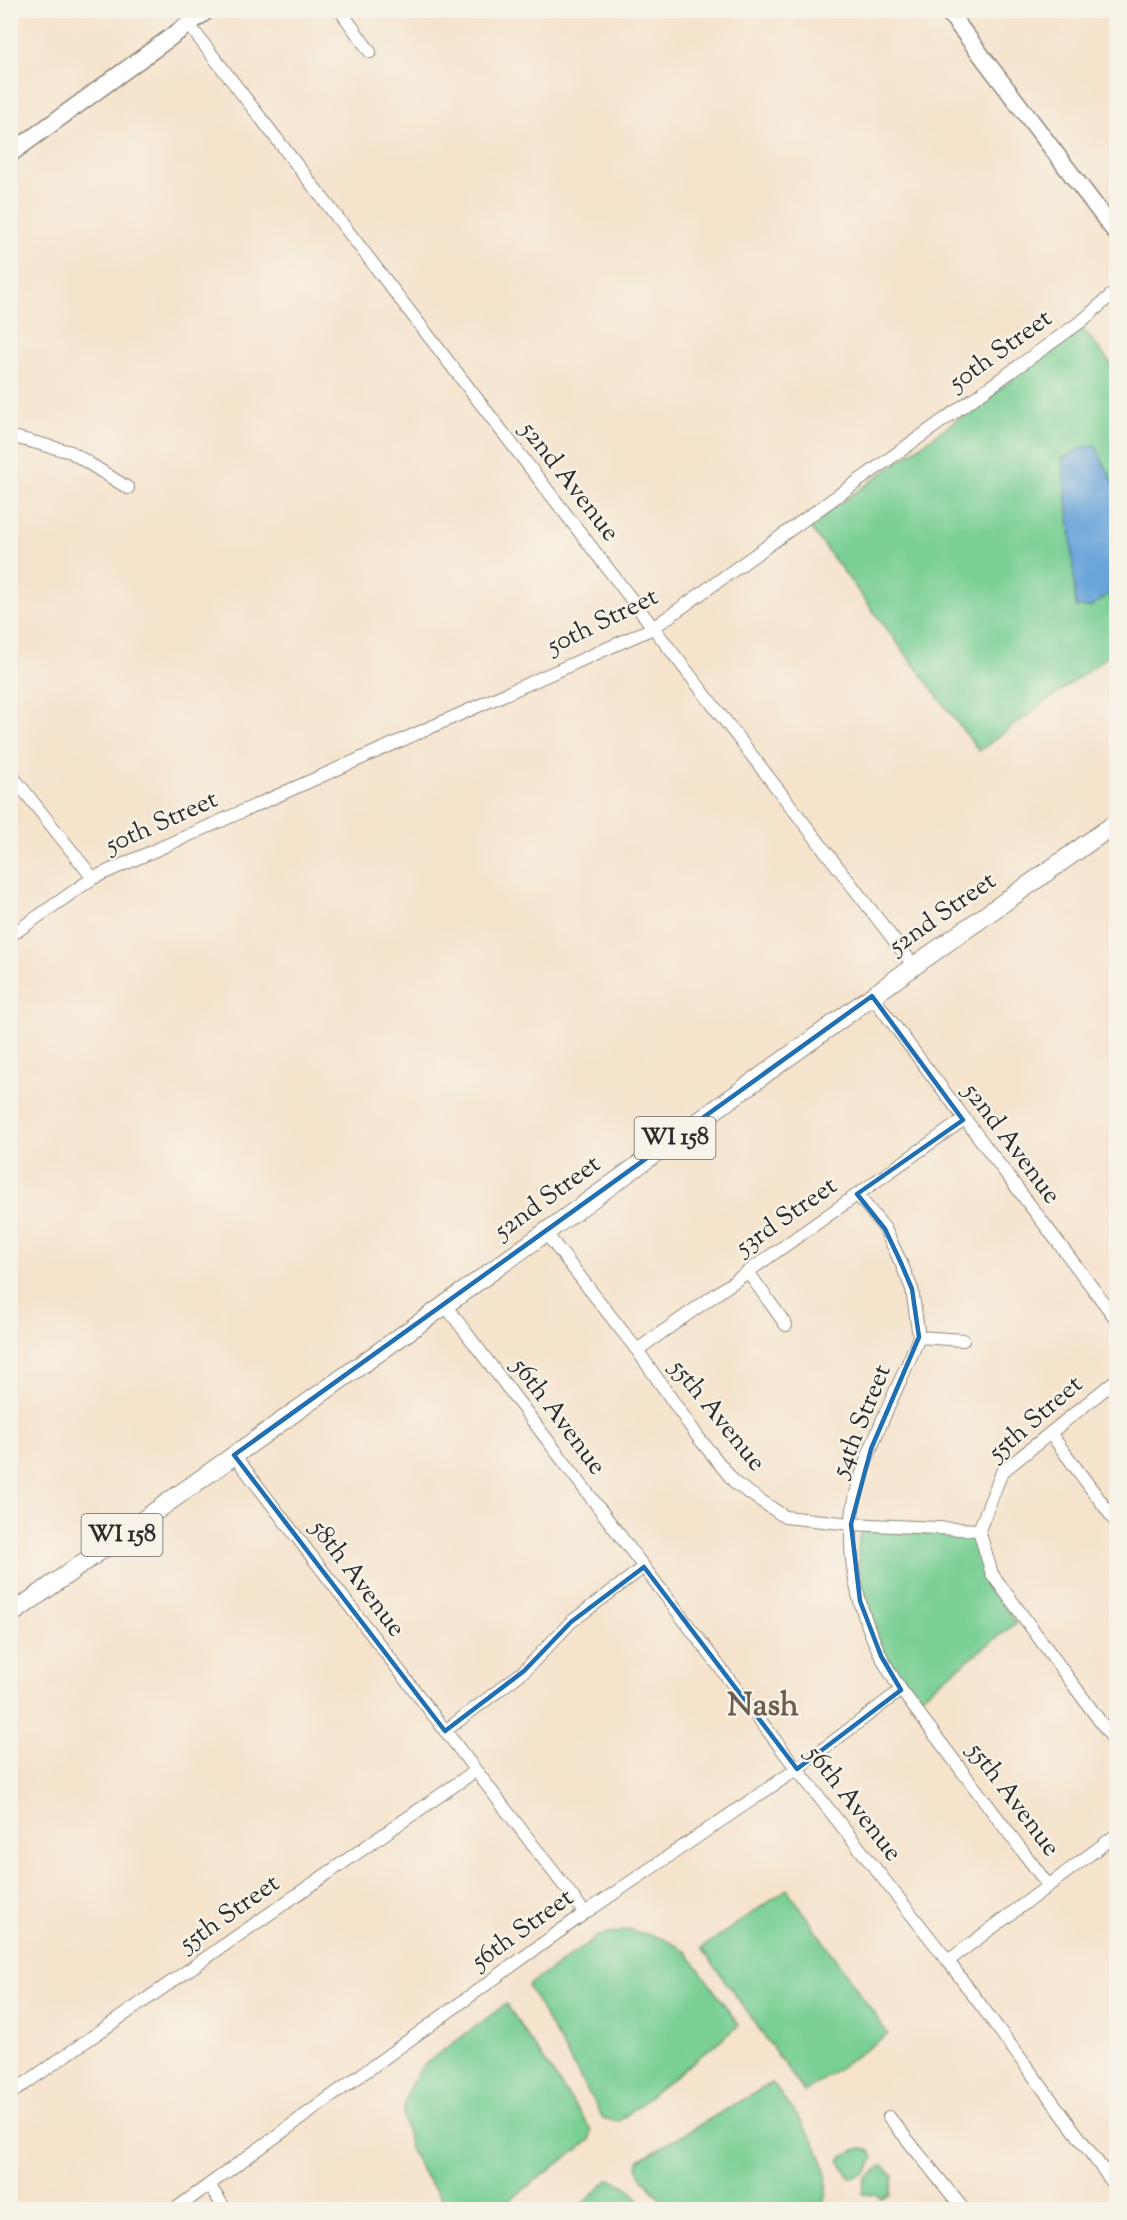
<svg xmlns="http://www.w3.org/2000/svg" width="1127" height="2220" font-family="'Sorts Mill Goudy',serif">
<rect width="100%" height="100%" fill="#f7f3e8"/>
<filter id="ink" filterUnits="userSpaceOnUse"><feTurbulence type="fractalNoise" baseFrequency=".0167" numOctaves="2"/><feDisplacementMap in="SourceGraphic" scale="12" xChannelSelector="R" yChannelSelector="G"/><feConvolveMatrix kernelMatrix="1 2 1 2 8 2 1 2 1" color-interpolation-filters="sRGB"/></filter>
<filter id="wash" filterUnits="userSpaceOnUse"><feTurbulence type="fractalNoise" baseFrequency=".008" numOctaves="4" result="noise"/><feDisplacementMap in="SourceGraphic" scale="24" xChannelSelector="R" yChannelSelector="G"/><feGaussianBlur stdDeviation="1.35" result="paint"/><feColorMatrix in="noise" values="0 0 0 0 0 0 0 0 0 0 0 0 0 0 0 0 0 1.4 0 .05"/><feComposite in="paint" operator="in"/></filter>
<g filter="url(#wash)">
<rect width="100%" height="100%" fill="#f5e3cc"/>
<path fill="#79cf94" stroke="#527d60" stroke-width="1.5" d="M1083 329 1116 370V650L979 751 809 526Z
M864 1530 968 1536 976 1539 987 1581 1016 1623 916 1700C907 1687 897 1675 889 1662 877 1641 845 1547 864 1530Z
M787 1889 888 2034 804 2092 702 1948Z
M630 1930 664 1939 686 1951 739 2025 618 2122 603 2118 528 1986 598 1936Z
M506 2004 591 2130 590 2140 497 2209H449L420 2168 410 2148 403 2115 408 2091 417 2073 429 2061Z
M772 2083C795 2114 829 2150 827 2191 826 2197 823 2204 821 2209H670L643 2179 637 2167 639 2160Z
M862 2148C869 2149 872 2152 874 2158L865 2173 853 2178 849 2176 839 2160 853 2150Z
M883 2165 893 2176 890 2195 881 2199 877 2195 862 2194 865 2179Z
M608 2180C631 2185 633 2191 645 2209H577Z"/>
<path fill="#6aa5da" stroke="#4a6882" stroke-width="1.5" d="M1095 445 1116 488V588L1091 607H1076L1071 536 1062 459 1082 448Z"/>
</g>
<g filter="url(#ink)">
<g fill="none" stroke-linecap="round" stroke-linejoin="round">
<g stroke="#90877c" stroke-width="14">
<path id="street" d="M340 10 370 52
M189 25 914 966
M10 436 71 452 128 488
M10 773 93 878
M10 936 93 878 653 628 1083 320 1116 291
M872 996 1116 1319
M857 1194 885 1229 901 1263 912 1289 919 1337
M545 1232 637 1350 698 1437 736 1484 785 1517 851 1524 979 1530
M748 1272 786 1325
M445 1305 797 1769 948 1961 1116 2187
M919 1337C898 1389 870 1440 856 1494 840 1561 864 1635 901 1690L1048 1885
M919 1337 963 1340
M637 1350 963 1120
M1050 1433 1116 1522
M234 1455 585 1913
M979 1530 992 1574 1116 1743
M979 1530 1002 1472 1116 1380
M445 1731 524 1671 571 1622 644 1567
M948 1961 1116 1835
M10 2094 475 1771
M889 2117 964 2210
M209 2185 226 2210
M174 2210 585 1913 797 1769 901 1690"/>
</g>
<g stroke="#90877c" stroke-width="19">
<path id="secondary" d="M947 10 1116 233
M10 154 208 10"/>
</g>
<g stroke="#90877c" stroke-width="20">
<path id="primary" d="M10 1615 445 1305 914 966 1116 823"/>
</g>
<use href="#street" stroke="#fff" stroke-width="12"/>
<use href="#secondary" stroke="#fff" stroke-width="16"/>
<use href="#primary" stroke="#fff" stroke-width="18"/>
</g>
</g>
<path fill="none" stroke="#1f6fb2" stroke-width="4.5" stroke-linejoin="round" d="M872 996 963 1120 857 1194 885 1229 901 1263 912 1289 919 1337 871 1449 851 1524 860 1601 881 1656 901 1690 797 1769 644 1567 571 1622 524 1671 445 1731 234 1455Z"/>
<g text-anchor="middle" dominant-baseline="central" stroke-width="5" stroke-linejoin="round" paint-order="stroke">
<g fill="#f7f3e8" stroke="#686764" stroke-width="1.5">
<rect x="634.5" y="1117" width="81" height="42" rx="4.5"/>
<rect x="81.5" y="1514" width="81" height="42" rx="4.5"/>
</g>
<g font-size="24" font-weight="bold" fill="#2b2b2b">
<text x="675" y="1138">WI 158</text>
<text x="122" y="1535">WI 158</text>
</g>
<g font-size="26" fill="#2b2b2b" stroke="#f7f3e8">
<text transform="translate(1001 351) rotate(-36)">50th Street</text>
<text transform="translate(569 482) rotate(52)">52nd Avenue</text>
<text transform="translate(603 622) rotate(-26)">50th Street</text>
<text transform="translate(162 823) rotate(-24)">50th Street</text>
<text transform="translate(943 914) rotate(-35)">52nd Street</text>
<text transform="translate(1011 1144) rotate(53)">52nd Avenue</text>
<text transform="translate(548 1198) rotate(-36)">52nd Street</text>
<text transform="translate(787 1217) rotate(-35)">53rd Street</text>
<text transform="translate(717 1416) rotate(51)">55th Avenue</text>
<text transform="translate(558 1417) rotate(53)">56th Avenue</text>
<text transform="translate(1036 1419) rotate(-41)">55th Street</text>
<text transform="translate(862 1421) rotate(-68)">54th Street</text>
<text transform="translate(357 1579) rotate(53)">58th Avenue</text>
<text transform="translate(1013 1800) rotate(53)">55th Avenue</text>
<text transform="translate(853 1804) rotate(52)">56th Avenue</text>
<text transform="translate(230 1914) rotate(-35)">55th Street</text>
<text transform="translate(523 1930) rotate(-36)">56th Street</text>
</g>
<g font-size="32" font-weight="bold" fill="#6d5d4e" stroke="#f7f3e8">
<text x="763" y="1707">Nash</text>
</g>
</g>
<rect width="1127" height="2220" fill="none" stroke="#f7f3e8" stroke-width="36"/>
</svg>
